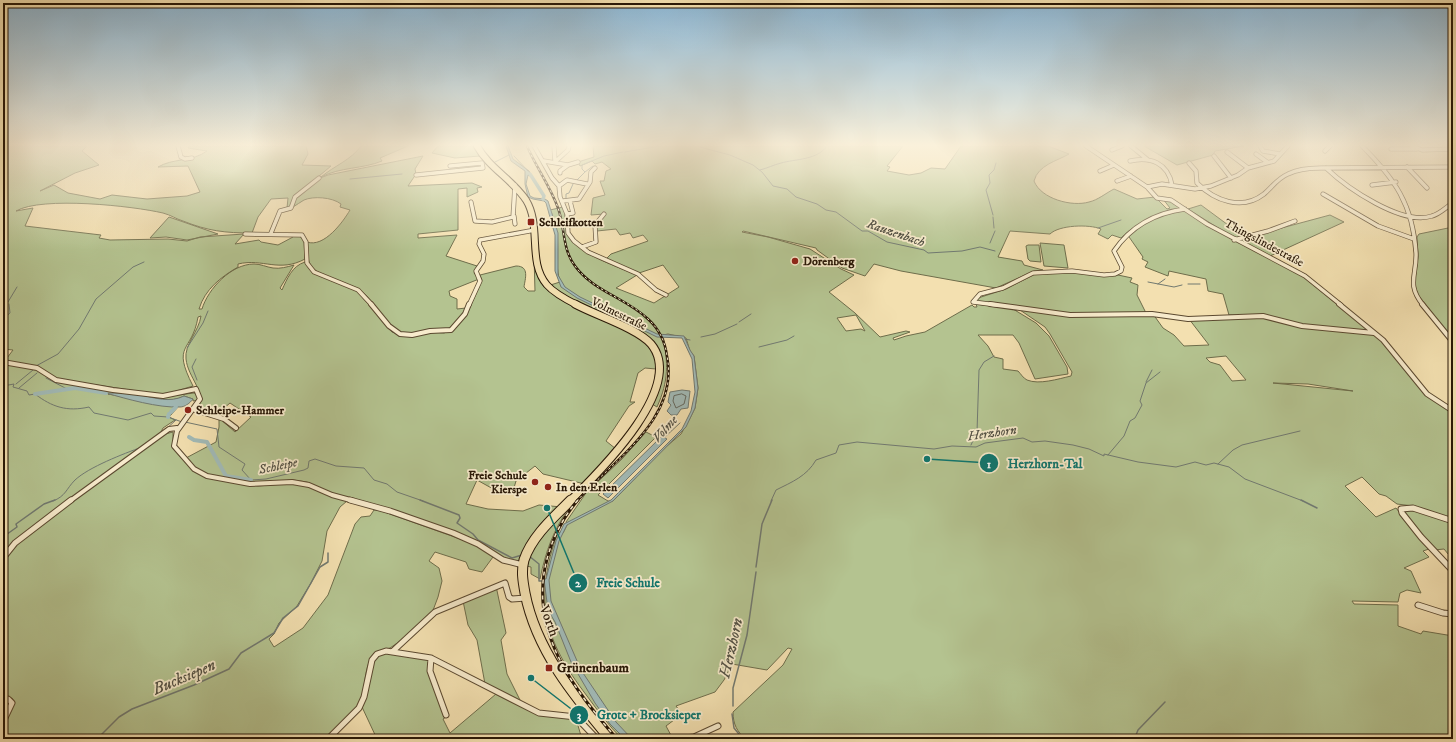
<svg xmlns="http://www.w3.org/2000/svg" width="1456" height="742" font-family="'IM FELL DW Pica',serif">
<rect width="100%" height="100%" fill="#f3e0b0"/>
<filter id="stains"><feTurbulence type="fractalNoise" baseFrequency=".005" numOctaves="4"/><feColorMatrix values="0 0 0 0 .2 0 0 0 0 .09 0 0 0 0 .02 0 0 0 .5 -.17"/></filter>
<radialGradient id="worn" r=".72"><stop offset=".6" stop-color="#630" stop-opacity="0"/><stop offset="1" stop-color="#630" stop-opacity=".3"/></radialGradient>
<path fill="#b4c390" stroke="#6e6d4b" fill-rule="evenodd" d="M3 146H87L82 151 99 165 75 173 40 191 54 185 68 193 100 199 112 195 147 199 187 196 200 192 188 166 158 167C173 158 192 162 207 151L188 148 189 146H306L308 154 302 165 331 166 294 197 291 207 287 208 288 198 271 199 258 217 252 233C225 233 208 231 183 221 176 219 171 215 163 213 133 206 42 196 16 211L33 208 25 226 101 235 99 238 110 240 168 239 187 241 200 237 244 234 235 244 259 240 261 242 278 245 293 237 295 234 304 239 305 259C279 273 263 258 238 264V267C221 277 205 289 199 309H202C208 289 231 264 254 264 261 264 266 267 273 268 280 269 287 267 294 265L280 288 282 290C287 279 292 266 305 262L312 271 357 291 392 332 404 336 432 332 444 333 455 329 467 314 482 280 480 275 516 266C530 266 525 279 524 287L528 291H535L534 256 539 279 544 287 560 282C553 258 562 232 550 210L563 207C566 214 565 221 567 228 573 254 615 265 637 275L616 288 654 303 679 287 663 265 639 273 606 259 611 254 648 241 643 235 633 238 630 233 620 235 616 229 597 231 595 225 604 214 591 215 593 198 605 195 600 181H604L606 171 611 169 602 162 595 164 592 161 580 166 578 162 594 157 593 146H903L887 166 890 167 887 171 909 175 921 173 931 168 945 169 961 146H1048L1069 154C1057 161 1038 165 1034 181 1041 199 1072 207 1089 202 1098 200 1106 193 1114 189L1137 199 1155 197 1167 209 1170 208 1163 199 1170 200 1184 208C1161 216 1138 220 1121 238L1112 235 1108 239 1098 234 1101 229C1089 224 1059 225 1050 234L1010 231 998 257 1022 261 1024 265 1043 270 1034 271 996 288 901 271 874 264 865 276 842 268 817 250 816 248 743 231 742 232 768 237 810 249 841 269 854 275 829 292 855 313 880 337 906 331 910 332 893 338 894 340 906 336 925 332 972 305 974 307H977L976 304 1013 309 1036 323 1049 336 1067 367 1068 374 1035 379 1019 343 1013 335H978L988 346 994 357 1003 359V369L1018 371C1021 374 1023 378 1027 380 1039 385 1058 379 1071 376L1072 372 1050 334 1045 327 1020 310 1070 316 1153 314 1163 328 1174 335 1184 346 1209 345 1189 319 1263 316 1302 326 1373 334 1379 338 1425 393 1453 412V520L1413 506 1397 504 1386 496 1379 494 1362 477 1345 486 1376 517 1396 508 1429 549 1423 551 1429 557 1404 568 1411 571 1421 593 1407 590 1400 593 1398 602 1352 601 1354 604 1398 605V626L1421 634 1423 631 1453 636V739H746C737 732 733 724 733 712L783 665 792 649 788 648 767 670 732 664 724 680 715 692 676 706 682 714 666 726 673 739H622C609 726 598 711 587 696 544 640 533 600 558 532L563 533 567 525 566 522 586 493 622 459 646 432 656 437 598 495 608 501H613L660 452 681 434 690 418 695 408 698 388 694 356 690 351 686 338 668 334 663 335C668 364 669 380 657 407L652 404 656 369 645 368 638 373 630 402H635L629 406 606 441 616 449 585 484 543 474 535 466 516 481 513 491 495 490 477 480 466 504 488 509 523 511 539 505 562 507 520 562 504 559 477 543 332 494 307 482 293 480 256 483 220 479 199 471 186 458 216 442 219 427V418L235 432 251 417 230 403 216 415 198 409C206 390 188 378 186 359 184 345 199 331 201 316L198 317C192 353 171 343 193 386L163 395 57 379 38 368 4 362 13 350 3 349ZM856 315 865 331 861 329 846 331 837 318ZM1226 356 1246 380 1232 381 1220 365 1210 362 1206 358ZM1273 383 1308 384 1353 391Z
M361 146H408L380 158 382 161C363 169 340 167 321 177 334 166 351 160 361 146Z
M438 146H475L480 156 455 158 432 153Z
M1144 146H1244L1215 151 1213 155 1177 165Z
M423 156 415 169 416 174 408 186 472 183 482 187 477 188 478 192 467 197V188L458 189V230L418 234V238L457 235 446 256 477 266 474 273 479 279 449 291 450 296 457 299V309L466 308 454 327C440 330 415 337 402 333 386 329 378 307 367 296 352 280 327 283 313 268 306 262 308 250 307 242 324 248 343 222 350 210L340 207 341 204C332 197 313 196 304 200 300 202 297 205 293 207L294 199 320 178 328 175Z
M1201 205 1243 236 1234 238 1188 209Z
M1185 210 1235 241 1294 269 1369 331 1302 325 1263 316 1229 315 1223 294 1208 291 1206 279 1169 271 1168 276 1145 267 1148 262 1142 259 1143 257 1127 234C1144 220 1164 214 1185 210Z
M1330 215 1344 222 1270 256 1237 240Z
M169 217 218 234 187 240 166 237 150 238Z
M1453 227V340L1416 292 1414 286 1418 257 1417 237 1419 234Z
M1040 243 1064 245 1068 268 1044 266Z
M1028 245H1039L1041 262 1030 261 1028 259 1026 246Z
M1078 272 1118 275 1132 278 1130 282 1138 285 1137 295 1146 313 1069 315 976 302 978 298 1006 289 1035 274Z
M3 363 37 369 56 381 162 397 194 393 197 394 198 400 193 401V399L184 396C169 404 155 397 140 395 129 394 118 394 108 394L178 407 169 417 175 420 163 428 161 432H163L130 460 165 434 173 432V449L192 469 206 477 258 486 294 483 305 485 347 501 340 507 327 531 322 561 311 583 297 606 279 623 274 634 269 639 274 647 303 628 328 595 355 524 361 517 370 516 374 510H379L477 545 493 557 482 572 469 569 466 562 435 552 429 561 439 568 442 581 438 597 432 613 406 637 390 648 375 652C364 666 366 681 362 697 357 714 337 727 325 739H3V725L15 702 12 698H3Z
M570 506C553 531 546 550 540 579L531 574V567L526 566C532 542 553 524 570 506Z
M1407 509 1453 522V560L1444 549 1434 550 1405 513V510Z
M496 586 506 633 501 640 507 674 521 702 485 684 477 640 468 625 463 601Z
M385 653 430 659 429 671 446 717 443 719 450 733 496 694 538 714 576 719 582 739H377L362 707 372 663 379 655Z"/>
<path fill="#a1bab7" stroke="#717970" d="M506 146H508L513 159 529 171 532 177 528 175 526 184 530 196 534 198 545 199 548 201 558 233V275L565 287 580 297 657 334 684 336 690 350 694 356 698 388 695 408 686 427 613 501 567 525 559 541 549 580 551 601 581 670 616 722 632 739H625L610 724 595 703 571 662 555 622 548 610 544 579H546L556 541 564 524 611 500 682 429 691 411 695 392 692 359 682 338 657 337 577 298 561 287 555 271V235L546 203 544 201 533 199 528 197 525 184V171L511 161Z
M682 390 690 391 688 408 681 409 677 415H671L667 411 671 405 668 402 670 392Z
M106 393C117 393 129 393 141 395 155 398 170 403 184 396L193 399C190 403 185 407 180 407 158 408 127 399 106 393Z
M662 436 667 439 608 498 603 494Z"/>
<g fill="none" stroke-linecap="round" stroke-linejoin="round">
<path stroke="#64685e" stroke-width="1" d="M682 394 686 396 684 404 676 408 673 401 674 396Z"/>
<path stroke="#717970" stroke-width="1" d="M696 146 730 155 753 165 762 172 773 186 787 189 796 197 817 204 826 210 836 212 862 231H868L887 242 924 250 928 253 962 251 980 247 995 251
M194 149 198 146
M625 152 659 146
M514 156 528 171
M495 162 509 155
M760 170C768 168 773 165 781 163 795 159 818 160 827 146
M585 172 593 166
M350 179 402 174
M577 180 585 172 582 169V165L604 156 623 152
M566 199V194L569 193 573 184
M993 215 986 190 990 183 989 175 994 170 996 163
M993 217 994 228
M1098 228 1121 220
M990 243 995 231
M1148 282 1174 287 1182 285
M1158 284 1165 279
M1188 284H1200
M8 302 17 287
M3 319 10 313 9 304
M739 322 751 314
M701 337 715 334 737 324
M685 339 690 340
M759 347 787 340 794 336
M187 348 203 323 208 311
M196 359 192 367 197 380
M36 366 58 354 79 329 96 299 133 267 144 262
M46 378 67 389
M1146 382 1152 370
M16 384 33 370
M3 386 14 384 13 387 27 391 29 395 35 394C52 407 67 412 89 407L94 413 128 420 151 413 154 416 168 417 182 422
M19 388 37 373
M185 422 217 429 219 447 245 464 242 470 251 480 266 479 304 470 308 468 309 461 315 459 336 466 364 468 374 480 387 484 397 492 423 501
M165 430 176 420
M665 437 680 423
M971 445 977 432 979 370 984 362 994 356
M1108 455 1124 436 1130 421 1135 418 1142 405 1140 401 1146 383 1160 372
M1218 464 1233 450 1242 445 1300 431
M53 501C66 496 66 489 75 480 89 467 123 454 142 447
M771 501 776 490C792 482 807 476 816 460L836 453 839 445 857 442 934 449 952 446 976 447 985 443 1023 438 1032 442 1045 441 1073 445 1089 449 1104 456V454L1138 462 1176 467 1195 462 1206 465 1214 463 1229 467 1245 479 1303 501"/>
<path stroke="#717970" stroke-width="1.5" d="M420 500 459 515 460 518 457 523 473 534 478 540 512 558 522 555
M1301 500 1317 508
M3 537 17 527 16 524 44 504 55 500
M529 556 539 564V581H544
M756 567 762 524 772 500
M733 706V688L747 635 756 572
M732 714 734 728 743 739
M1136 735 1138 730 1165 702
M97 739 119 717 132 709 194 685 229 669 241 653 274 633 283 618 298 606 320 567 328 562V553"/>
<path stroke="#a1bab7" stroke-width="3.5" d="M530 174 544 196 543 199"/>
<path stroke="#a1bab7" stroke-width="4" d="M35 394 75 388 106 393
M171 412 176 407
M168 417 169 414
M189 437 194 440 207 442 226 476 251 480"/>
<g stroke="#5b4930" stroke-width="5">
<path id="minor-far2" d="M178 146 181 157 185 159 192 158
M534 146 552 178 559 186 560 197 567 214 568 233 574 241 588 252 638 274 656 290 666 295
M554 146 555 161
M1086 146 1147 187 1157 198 1171 200 1207 224 1305 276 1341 305
M1131 146 1148 160
M1260 146 1263 151 1280 154
M1362 146C1395 179 1413 205 1416 253 1417 275 1406 284 1423 305
M1412 146 1422 150 1453 149
M1391 149H1417
M1112 150 1122 146
M1325 151 1330 146
M1227 152 1248 168
M1256 154 1267 162
M1214 156 1231 178
M544 161 568 165
M1130 161C1150 156 1168 163 1172 185
M555 162 568 150 569 146
M1189 163 1196 171 1197 183C1215 201 1242 211 1264 194 1272 187 1278 178 1288 174 1298 169 1310 168 1321 168L1453 167
M1407 167 1427 188
M1326 168C1347 188 1402 226 1432 216 1440 214 1446 207 1453 203
M1100 171 1114 165
M560 173V171L568 165 578 162
M416 175 483 168 482 163 450 166
M1117 181 1131 176
M1372 185 1396 182
M559 186 567 180 587 184
M1147 187 1162 184 1195 189 1211 186 1238 175 1248 168 1274 161 1288 146
M1323 194 1378 226 1414 239
M563 201 579 199 590 182 591 172 595 168
M471 202 475 221 492 222 513 217 515 185
M567 214 573 213 570 201
M514 216 515 224
M271 233 280 211 291 208 295 197 319 178
M245 234 302 235 306 242 307 263 314 272 358 290 372 305
M1234 240 1268 231 1295 221
M582 247 596 242 595 225 604 214
M469 305 480 281 476 271 483 261 484 254 479 244 480 240 535 230
M997 305 973 302 980 294 1003 288 1033 273 1072 271 1104 275 1115 274 1121 271 1122 267 1114 251C1131 226 1155 213 1185 209"/>
</g>
<g stroke="#5b4930" stroke-width="6">
<path id="minor-far1" d="M371 304 389 326 400 334 412 335 430 331 451 330 465 314 469 304
M990 304 1070 315 1152 314 1188 319 1263 316 1302 326 1374 333
M1339 304 1383 340 1427 394 1453 411
M1422 304 1453 342
M3 362 37 368 56 380 113 390 163 396 196 389 200 399 177 431 174 446 194 469 207 476 250 484 292 482 309 485 332 495 354 501
M195 410 224 419 236 428
M70 501 169 429 177 428"/>
</g>
<g stroke="#5b4930" stroke-width="7">
<path id="minor" d="M350 500 390 511 453 533 478 544 503 560 523 565
M1453 521 1413 508 1401 509 1402 513 1421 537 1453 571
M3 558 15 543 71 500
M1418 605 1443 613 1453 614
M393 651 435 612 505 583 509 597 512 599 526 598
M431 658 430 671 446 715
M3 699H8L12 703 3 722
M328 739 359 708 364 697 372 660 377 654 386 651 431 658 539 713 576 717 597 739
M676 739 694 737 718 726"/>
</g>
<g stroke="#281706" stroke-width="8">
<path id="primary-far2" d="M477 146C489 168 512 179 526 200 542 226 527 262 547 285 555 294 567 300 577 305"/>
</g>
<g stroke="#281706" stroke-width="9">
<path id="primary-far1" d="M570 501C598 473 687 387 651 344 637 328 595 315 575 304"/>
</g>
<g stroke="#281706" stroke-width="11">
<path id="primary" d="M571 500C554 517 532 536 524 560 521 571 523 582 525 593 536 650 574 696 610 739"/>
</g>
<use href="#minor-far2" stroke="#f7ebcc" stroke-width="3.5"/>
<use href="#minor-far1" stroke="#f7ebcc" stroke-width="4"/>
<use href="#minor" stroke="#f7ebcc" stroke-width="5"/>
<use href="#primary-far2" stroke="#f3e0b0" stroke-width="6"/>
<use href="#primary-far1" stroke="#f3e0b0" stroke-width="7"/>
<use href="#primary" stroke="#f3e0b0" stroke-width="9"/>
<g stroke="#281706" stroke-width="2.5">
<path id="rail-far1" d="M527 146C536 167 550 186 558 208 565 227 562 249 575 266 593 291 626 298 648 319 659 329 665 341 667 356 680 419 613 460 577 501"/>
</g>
<g stroke="#281706" stroke-width="3">
<path id="rail" d="M578 500C563 517 553 537 547 559 528 631 573 688 617 739"/>
</g>
<use href="#rail-far1" stroke="#f7ebcc" stroke-width="1" stroke-dasharray="2.5" stroke-linecap="butt"/>
<use href="#rail" stroke="#f7ebcc" stroke-width="1.5" stroke-dasharray="4" stroke-linecap="butt"/>
</g>
<linearGradient id="sky" x2="0" y2="1"><stop stop-color="#8bb6d4"/><stop offset="0.58" stop-color="#faf1db"/><stop offset="1" stop-color="#faf1db" stop-opacity="0"/></linearGradient>
<rect width="1456" height="250" fill="url(#sky)"/>
<g fill="#8f2418" stroke="#f7ebcc" stroke-width="1.5">
<rect x="527" y="218" width="8" height="8" rx="2"/>
<circle cx="795" cy="261" r="4"/>
<circle cx="188" cy="410" r="4"/>
<circle cx="535" cy="482" r="4"/>
<circle cx="548" cy="487" r="4"/>
<rect x="545" y="664" width="8" height="8" rx="2"/>
</g>
<g text-anchor="middle" dominant-baseline="central" stroke-width="3.5" stroke-linejoin="round" paint-order="stroke">
<g font-size="12" font-weight="bold" fill="#281706" stroke="#f7ebcc" text-anchor="start">
<text x="539" y="222">Schleifkotten</text>
<text x="803" y="261">Dörenberg</text>
<text x="196" y="410">Schleipe-Hammer</text>
<text x="527" y="475" text-anchor="end">Freie Schule<tspan x="527" dy="14">Kierspe</tspan></text>
<text x="556" y="487">In den Erlen</text>
</g>
<g font-size="12" fill="#281706" stroke="#f7ebcc">
<text transform="translate(1264 243) rotate(28)">Thingslindestraße</text>
<text transform="translate(619 314) rotate(26)">Volmestraße</text>
</g>
<g font-size="13" font-style="italic" fill="#525044" stroke="#f7ebcc">
<text transform="translate(896 233) rotate(19)">Rauzenbach</text>
<text transform="translate(665 429) rotate(-49)">Volme</text>
<text transform="translate(992 433) rotate(-8)">Herzhorn</text>
<text transform="translate(278 466) rotate(-12)">Schleipe</text>
</g>
<g font-size="14" fill="#281706" stroke="#f7ebcc">
<text transform="translate(549 621) rotate(69)">Vorth</text>
</g>
<g font-size="14" font-weight="bold" fill="#281706" stroke="#f7ebcc" text-anchor="start">
<text x="557" y="668">Grünenbaum</text>
</g>
<g font-size="16" font-style="italic" fill="#525044" stroke="#f7ebcc">
<text transform="translate(731 648) rotate(-77)">Herzhorn</text>
<text transform="translate(184 677) rotate(-23)">Bucksiepen</text>
</g>
</g>
<path fill="none" stroke="#0f766e" stroke-width="1.5" d="M927 459L989 463M547 508L578 583M531 678L579 715"/>
<g fill="#0f766e" stroke="#f7ebcc" stroke-width="1.5">
<circle cx="927" cy="459" r="4"/>
<circle cx="547" cy="508" r="4"/>
<circle cx="531" cy="678" r="4"/>
<circle cx="989" cy="463" r="10"/>
<circle cx="578" cy="583" r="10"/>
<circle cx="579" cy="715" r="10"/>
</g>
<g font-size="12" text-anchor="middle" font-weight="bold" fill="#fff">
<text x="989" y="468">1</text>
<text x="578" y="587">2</text>
<text x="579" y="719">3</text>
</g>
<g font-size="13" text-anchor="middle" font-weight="bold" fill="#0f766e" stroke="#f7ebcc" stroke-width="3.5" stroke-linejoin="round" paint-order="stroke">
<text x="1045" y="468">Herzhorn-Tal</text>
<text x="628" y="587">Freie Schule</text>
<text x="649" y="719">Grote + Brocksieper</text>
</g>
<rect width="1456" height="742" fill="none" stroke="#f3e0b0" stroke-width="16"/>
<rect x="4" y="4" width="1448" height="734" fill="none" stroke="#281706" stroke-width="2"/>
<rect x="8" y="8" width="1440" height="726" fill="none" stroke="#281706"/>
<rect width="100%" height="100%" filter="url(#stains)"/>
<rect width="100%" height="100%" fill="url(#worn)"/>
</svg>
